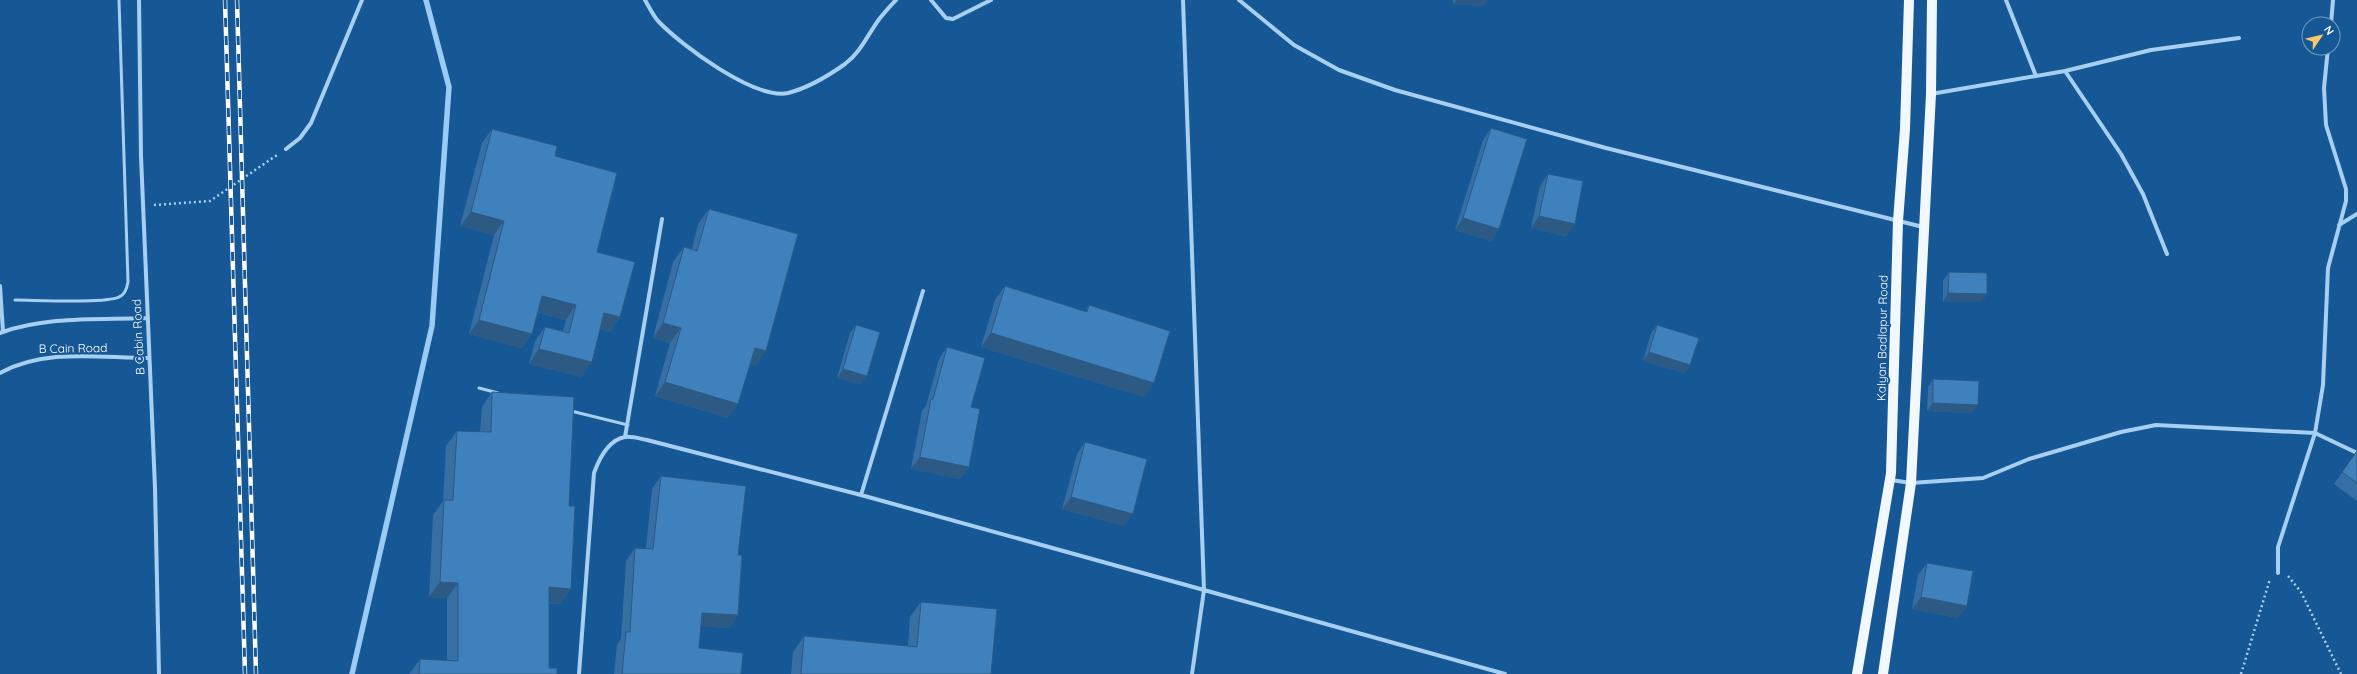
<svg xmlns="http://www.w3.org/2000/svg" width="2357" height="674" font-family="Quicksand,sans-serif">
<rect width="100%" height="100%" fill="#165895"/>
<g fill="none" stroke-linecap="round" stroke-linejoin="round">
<path stroke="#99cbf4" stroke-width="5.5" d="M352 674 432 326 449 87 426 0"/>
<path stroke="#a7cff1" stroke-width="2.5" stroke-dasharray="2 3" stroke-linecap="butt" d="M154 205 210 201 277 155
M2288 576 2301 592 2341 674
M2241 674 2270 579"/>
<path stroke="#a7cff1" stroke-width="3" d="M15 300C35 300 104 304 119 297 125 295 127 288 128 282L119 0
M479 388 498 393
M571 411 628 425"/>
<path stroke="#a7cff1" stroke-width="4" d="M139 0 141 156 155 488 159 674
M645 0C649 7 653 15 658 21 681 45 754 100 788 93 808 88 828 76 845 64 861 52 868 34 880 18 885 12 890 6 896 0
M931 0 946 18 953 19 991 0
M1239 0 1294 45 1339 70 1395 90 1606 148 1923 227
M2006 0 2036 76
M2331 24 2333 0
M2065 71 2121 154 2143 194 2167 254
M1931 94 2065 71 2151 50 2239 38
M286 149 300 138 311 123 362 0
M2339 225 2357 214
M0 286 3 332
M0 333C46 316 99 320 147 318
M0 373C45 348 100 358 149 358
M625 437 662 219
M1891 480 1911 483 1983 478 2029 459 2121 432 2156 425 2315 433 2357 453
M861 495 923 291
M2278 573V547L2315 433 2323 385 2328 268 2346 201V189L2326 125 2324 88 2328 48
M579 674 594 473C599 459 608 440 625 437 632 436 641 439 647 440L861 495 1204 590 1183 0
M1192 674 1204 590 1505 674"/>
<path stroke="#f1f8ff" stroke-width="10" d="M1857 674 1891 473 1898 221 1905 129 1909 0
M1883 674 1911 483 1931 94 1932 0"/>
<g stroke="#fff" stroke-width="4.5">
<path id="rail" d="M225 0 245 674
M237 0 256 674"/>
</g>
<use href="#rail" stroke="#165895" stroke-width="3" stroke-dasharray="9" stroke-linecap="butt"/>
</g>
<path fill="#366fa3" d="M1453 0H1487L1483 6 1453 4Z
M1491 128 1499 229 1491 241 1455 230 1483 140Z
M492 129 555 156 597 252 620 317 610 332 600 329 582 377 529 364 535 341 545 327 563 331 566 320 537 312 532 334 522 348 469 334 494 235 460 226 482 143Z
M1548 174 1566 236 1531 228 1540 186Z
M709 209 756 366 750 364 728 418 655 396 670 343 653 338 673 262 684 247 692 249 698 224Z
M1949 272 1987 294 1981 302H1943V281Z
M1005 286 1085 312 1089 305 1154 383 1144 397 981 347 995 300Z
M856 325 861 384 837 378 850 333Z
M1657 325 1690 365 1685 373 1643 361 1651 333Z
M947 347 971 407 969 467 960 479 911 469 922 411 926 406 939 359Z
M1933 379 1972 413 1927 411 1928 387Z
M492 392 569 506 571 589 560 604H549V668L447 661V598L429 597 433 515 443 501 446 446 457 431 480 432 482 407Z
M1085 442 1124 526 1062 509 1077 454Z
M2357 451V501L2334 484Z
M661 476 738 555V615L729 628 700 626 699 648 741 674H614L617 645 621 639 626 561 635 548H646L652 489Z
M1927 563 1967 606 1958 618 1912 609 1918 575Z
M921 602 991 674H791L793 652 804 636 908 646 910 617Z
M420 659 419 674H409Z"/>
<path fill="#2c5a84" d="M1456 0H1487L1483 6 1453 4Z
M471 212 504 221 494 235 460 226Z
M1539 216 1575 224 1566 236 1531 228Z
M1463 218 1499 229 1491 241 1455 230Z
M1948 293 1987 294 1981 302H1943Z
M542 296 576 305 566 320 532 310Z
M604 313 620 317 610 332 594 327Z
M479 320 532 334 522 348 469 334Z
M663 323 681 328 670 343 653 338Z
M991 333 1154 383 1144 397 981 347Z
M755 348 766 351 756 366 745 363Z
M539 349 592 362 582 377 529 364Z
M1649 352 1690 365 1685 373 1643 361Z
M843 369 867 376 861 384 837 378Z
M665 382 738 404 728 418 655 396Z
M1933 403 1978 405 1972 413 1927 411Z
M920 457 969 467 960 479 911 469Z
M1071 497 1133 514 1124 526 1062 509Z
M440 582 458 583 447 598 429 597Z
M549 587 571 589 560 604 538 603Z
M1921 597 1967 606 1958 618 1912 609Z
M702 613 738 615 729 628 692 626Z"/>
<path fill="#3f81bd" stroke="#2c5a84" d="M1491 128 1527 139 1499 229 1463 218Z
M492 129 557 146 555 156 617 173 597 252 635 262 620 317 604 313 592 362 539 349 545 327 569 333 576 305 542 296 532 334 479 320 504 221 471 212Z
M1548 174 1583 181 1575 224 1539 216Z
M709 209 798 234 766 351 755 348 738 404 665 382 681 328 663 323 684 247 697 251Z
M1949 272 1987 273V294L1948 293Z
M1005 286 1087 312 1089 305 1170 331 1154 383 991 333Z
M856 325 880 332 867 376 843 369Z
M1657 325 1699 338 1690 365 1649 352Z
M947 347 985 358 971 407 980 409 969 467 920 457 931 399H933Z
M1933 379 1979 381 1978 405 1933 403Z
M492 392 574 397 569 506H575L571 589 549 587V668H557V674H419L420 659 458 661V583L440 582 444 500H453L457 431 491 432Z
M1085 442 1147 459 1133 514 1071 497Z
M2357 451V483L2342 472Z
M661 476 746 486 738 555H742L738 615 702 613 699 648 743 653 741 674H622L626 632H630L635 548 653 549Z
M1927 563 1973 571 1967 606 1921 597Z
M921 602 997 609 991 674H801L804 636 917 647Z"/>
<g text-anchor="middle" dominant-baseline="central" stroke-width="4" stroke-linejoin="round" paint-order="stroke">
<g font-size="12" fill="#fff" stroke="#165895">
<text transform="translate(138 337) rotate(-93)">B Cabin Road</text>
<text transform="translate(1882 338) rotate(-89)">Kalyan Badlapur Road</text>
<text transform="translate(73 348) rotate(-1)">B Cain Road</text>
</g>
</g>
<g transform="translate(2321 36) rotate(55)"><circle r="19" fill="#165895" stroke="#739bbf"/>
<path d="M0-3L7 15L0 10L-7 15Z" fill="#ffc667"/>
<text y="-6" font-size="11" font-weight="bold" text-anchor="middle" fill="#ffffff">N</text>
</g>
</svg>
